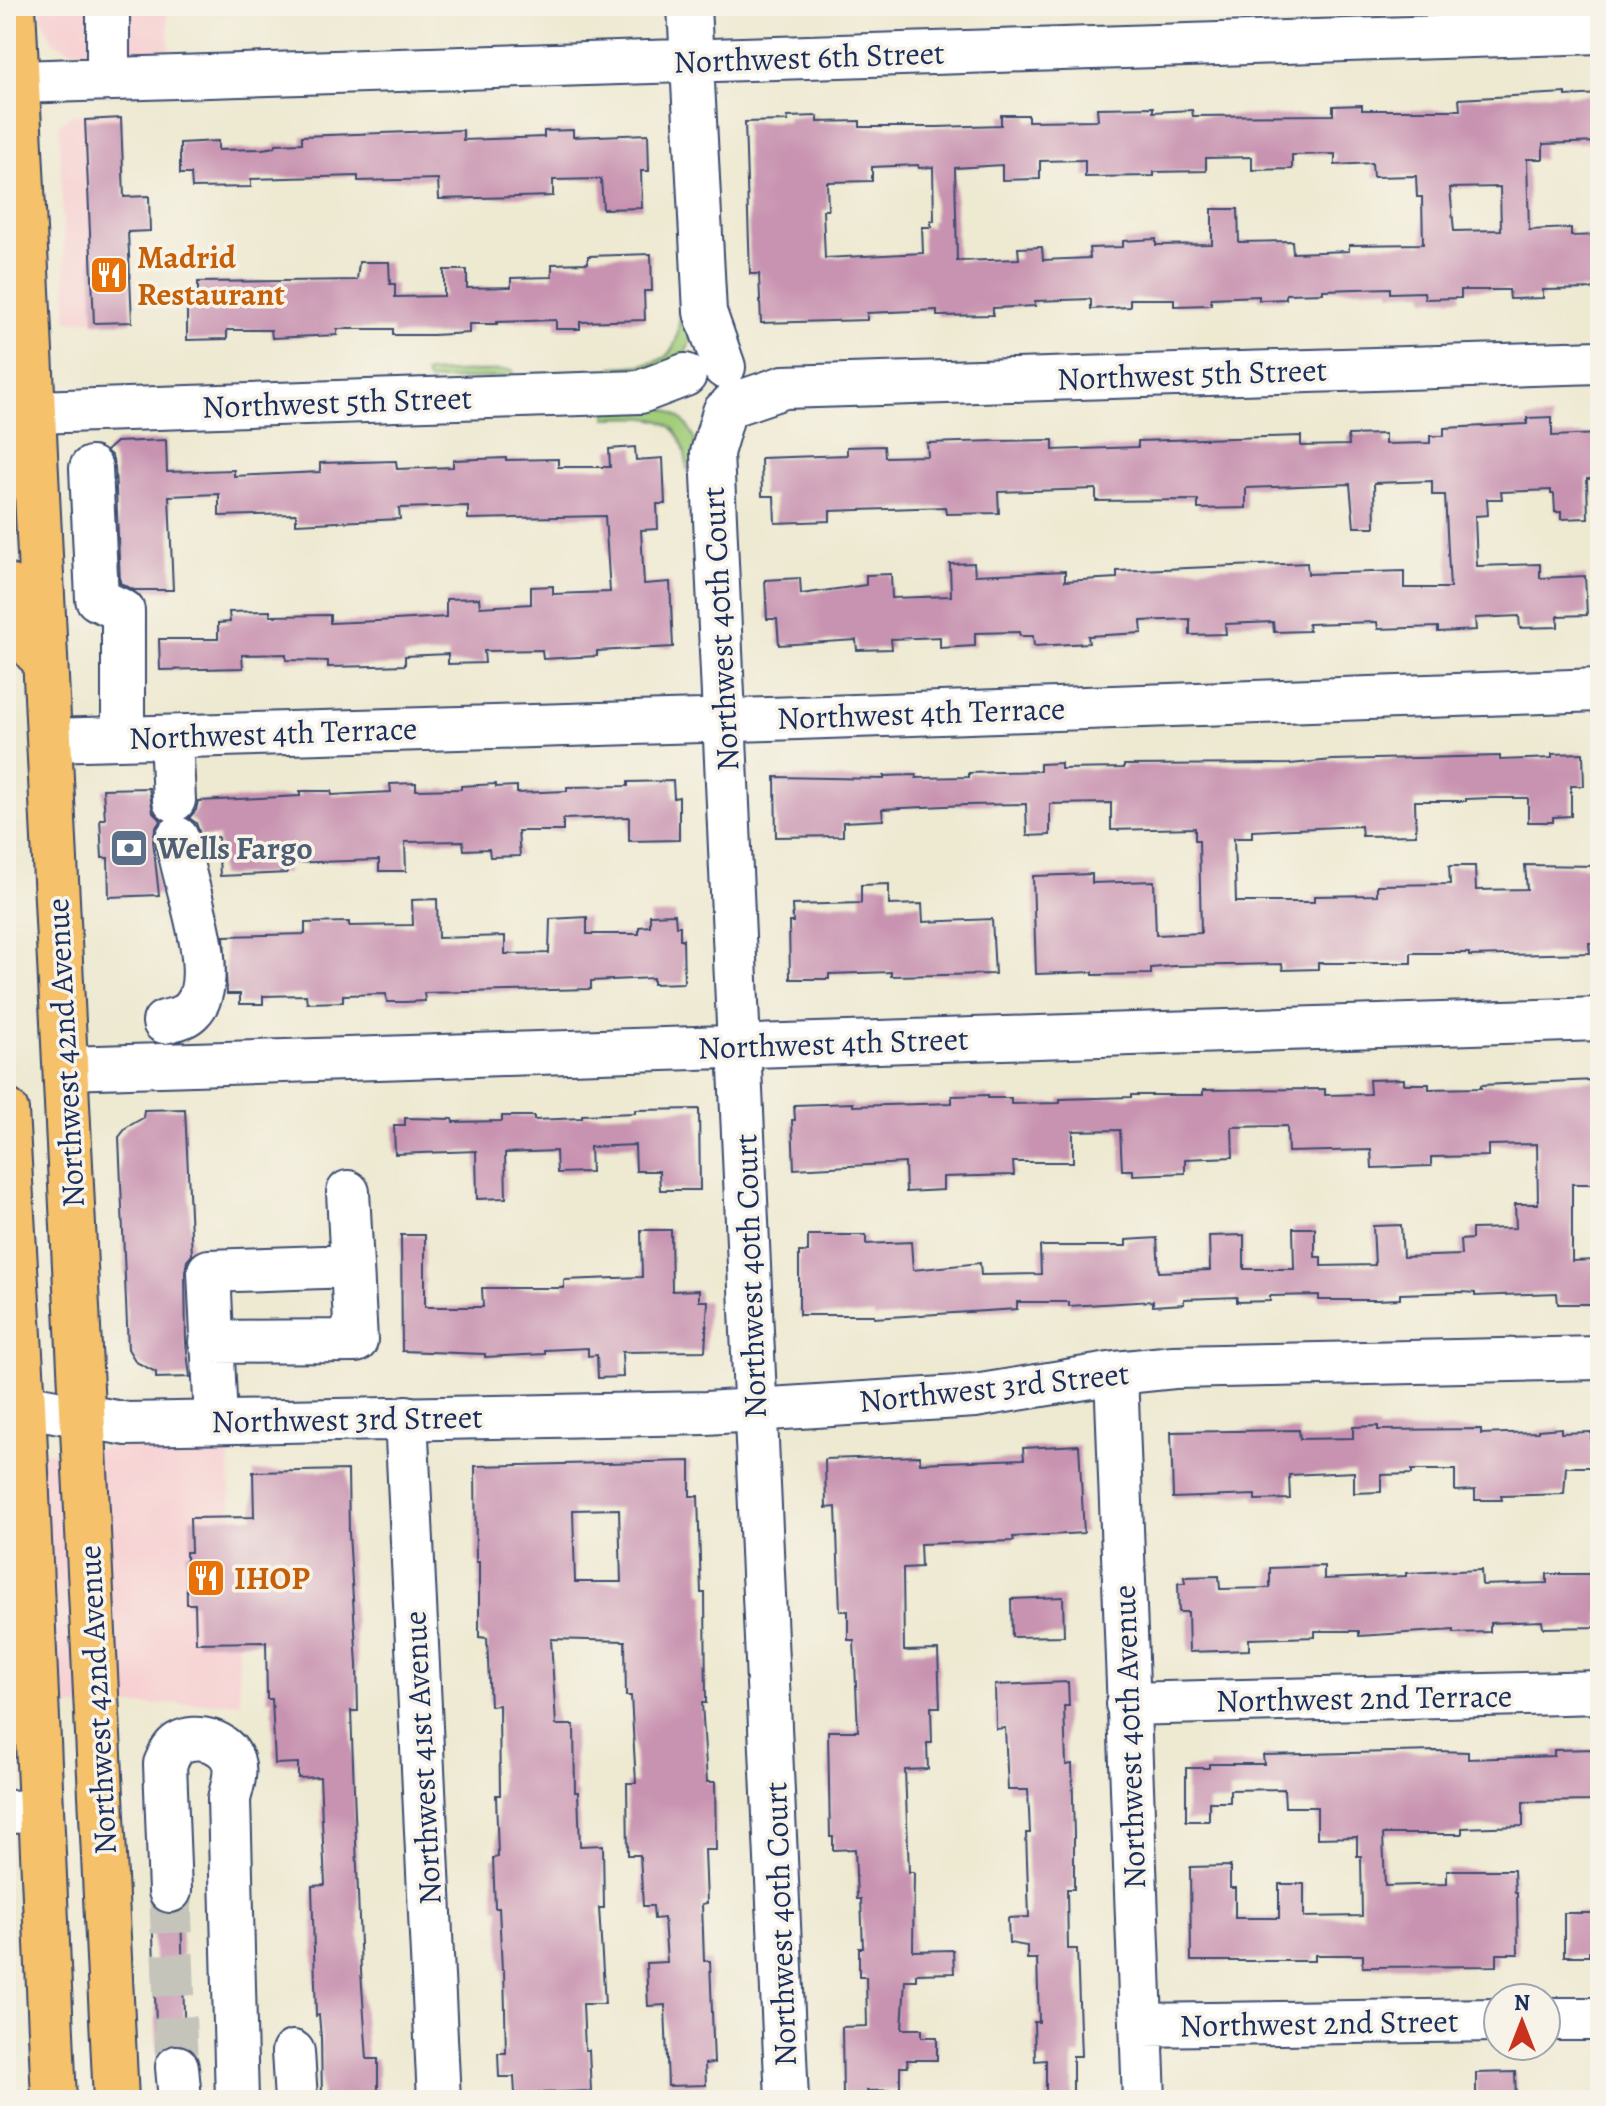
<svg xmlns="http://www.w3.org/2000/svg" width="1606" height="2106" font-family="Alegreya,serif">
<rect width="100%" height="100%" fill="#f7f3e8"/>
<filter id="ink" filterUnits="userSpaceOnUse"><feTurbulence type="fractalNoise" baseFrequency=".0125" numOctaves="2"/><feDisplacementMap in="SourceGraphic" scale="16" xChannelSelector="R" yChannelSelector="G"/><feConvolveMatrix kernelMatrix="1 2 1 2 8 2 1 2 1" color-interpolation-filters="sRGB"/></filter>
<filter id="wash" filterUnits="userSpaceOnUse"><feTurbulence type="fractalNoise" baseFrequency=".006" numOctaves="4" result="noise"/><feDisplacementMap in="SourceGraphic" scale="32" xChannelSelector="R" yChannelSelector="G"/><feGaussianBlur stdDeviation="1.8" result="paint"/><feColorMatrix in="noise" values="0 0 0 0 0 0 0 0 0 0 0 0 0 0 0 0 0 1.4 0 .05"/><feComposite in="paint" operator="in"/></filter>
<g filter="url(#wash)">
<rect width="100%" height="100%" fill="#eee9d1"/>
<path fill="#f7cfd2" d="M42 6H167L169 51H73L53 42 42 18Z
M121 113V118L86 120 94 320 67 321 59 125 70 115Z
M228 1439 240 1702 12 1709 14 1782H6V1455Z"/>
<path fill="#a2cd79" stroke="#5e7e6c" stroke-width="2" d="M679 299H692C693 321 694 339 683 358L612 381V367C669 365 681 359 679 299Z
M513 370V376L428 381 425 373Z
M660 407C691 418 696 438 700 468L687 469C684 412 651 417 606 418V409Z"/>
<g id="blocks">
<path fill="#c893b0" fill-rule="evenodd" d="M1566 93V96L1600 94V142L1543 144V159H1527L1529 230 1571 228V236L1600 235V289L1543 290V298L1510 299 1509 290H1461V298L1425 299 1424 292 1390 293V288L1323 290V293L1286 294V299L1259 300V296L1211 298V305L1174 306V299H1130V307L1091 309V299L1035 301V306L993 308V315L937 316V310L867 313V320L761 323 759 274H750L745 122 788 121 787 117 818 116V122L860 121V127H937L1001 125V115H1028V121L1098 120 1097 108 1153 107V112L1192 110 1193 116 1333 115V106L1362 105V110H1460L1459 99ZM1335 154V165L1372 163 1373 177 1416 176 1417 197H1422L1423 244 1349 245V251L1293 253 1292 241 1239 242 1238 209H1212V244L1156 245V239L1123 241V247L1089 248 1090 258 1043 260 1042 247 1018 248 1019 259 957 261 955 168 1002 165V180L1040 179V161L1085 160V177L1154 176V172L1206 171V158L1252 157V170L1292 169V155ZM918 165 919 168 933 167 934 221H931V227H922L923 253 825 258 823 210H828L827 182 872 181V167ZM1500 187 1501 230 1454 231 1450 188Z
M121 118 124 197 149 196 150 231 128 232 132 322 94 323 85 120Z
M463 130V140L544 137V131L573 130V137L648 134 649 171H641L642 208 603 209 601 179 553 180V196L439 199 438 179 358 181V176L251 179V187L192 188 191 174H180V143L218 141V150L262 149 275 147 276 144 302 143V136Z
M651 254 652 291H644L645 320 580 322V329H556V320L497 322V324H469V333L433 335H393V329H337V335L272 338 271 330H227V339L187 340V295H198V282L357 280 359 262H389L390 284H395V297L444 296V270H467V288L511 287V278L552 277V264L588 263V256Z
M1552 417V436L1600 434V478L1587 479 1588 518 1561 519V512H1555L1554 494H1551V490L1501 492 1502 499H1487L1488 515 1475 516 1477 566 1540 564V578L1585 576 1587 615 1558 616V627L1520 628 1519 616 1475 618 1476 630 1438 632V627L1378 629 1377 622 1308 624 1309 631 1274 632 1273 622 1225 624 1226 634 1190 635V619L1141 621 1142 633 1088 636 1089 643 1034 646 1033 636H1020L1019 632 975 633V646L940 648V637L891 639 892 649 857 650 856 640 779 645 777 619H767L765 580 800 578 801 594 866 585V575L891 574 892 598 951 596 950 564 974 563 975 575 1065 571V581L1117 578V571L1307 563 1308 574 1404 571V588H1450L1445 495H1432V481L1374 483 1375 527H1354L1350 484 1246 488V508L1198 509V500L1096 501V489L998 492 999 513 946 514 945 507 830 511V521L775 523 774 496H762L761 458 847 455V447L884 446 885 457 928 456 927 443 996 441 1053 440V450L1138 447V441L1301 436V446L1349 445 1348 435 1385 434V444L1430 443V436H1444V428L1527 424V418Z
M166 440 167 472 234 470V476L320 472V463L396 461 397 469 453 467V460L506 458V460L558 459V467H610L609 449 635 447 636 460 663 458 665 504H657L658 529 641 530 644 584 670 582 673 647 597 651V656L543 659 542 650 484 651 485 663 448 664V654L405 656V665L375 666 328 667V661L286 660V654L242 655 243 668 160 670 159 639H218V623L230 622 229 612 270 611V616L330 615V623L377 621 446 617V599L479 598 480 607 531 604V587L553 586V594L610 592 605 516 468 519V506L399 508 400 519 296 524V514L219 516V494L169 496 173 590H134L120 583 115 467 112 456 106 451 116 442Z
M1583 753 1584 786H1571V816L1553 817V822H1528V798H1492L1466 799V801H1415L1416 835 1362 836 1361 826 1252 831V838H1234L1236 902H1314V896L1377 895V885L1450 884 1449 866H1475L1476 890 1527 889 1525 865 1600 866V943H1589L1590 953 1469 956V953H1411V963H1318V969L1283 970 1282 964 1174 966 1151 968V974L1093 975V972L1036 974 1033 876 1092 874V883L1154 881 1156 935 1201 933 1199 840H1195V828L1111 830V803L1050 804V835L1027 836 1026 804 966 805 882 809 883 820 843 822V836L776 837 775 777 884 779V776L916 775V778L969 777V773L1040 771V764L1061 763V769L1124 768V765L1290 764 1333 760 1500 756V760L1552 758V754Z
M673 781 674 798 679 797V840L629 841V817L563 819V831H518L520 856 490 857 489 849 464 850 463 841 405 842 406 871H379V860L286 863 287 873 220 876 218 837H201L196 823 189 818 196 810 198 801 300 796V791H331L332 795 391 792 390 784 416 783V790L461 789V786L496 784V787L517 786V793L567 791V787L628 786V782Z
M149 788 153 812 161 820 155 829 153 841 159 895 109 897 108 858H102L100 819H105L103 789Z
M889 884V905L922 904 923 922 992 919 995 974 891 976V972L829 974V979H790L789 922H793L792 905 861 903V885Z
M437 899 438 938 505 936V954L549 953 550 919 587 917V934H639V927L650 926V915L675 914 676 926H680V939H683L684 983 653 984V978L591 981V989L424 993 425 1001 405 1002H387L386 994 343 995V1002L307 1003 306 995 263 996V1004H240V994H227L224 936 305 934V923L349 922V926L413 925 412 900Z
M1404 1079V1084H1429V1089L1481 1088V1085L1595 1080 1599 1184H1572V1261L1596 1260V1304H1558L1557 1293 1475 1296V1293L1462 1292 1400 1294V1299L1376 1300H1319V1295L1270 1296V1301L1237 1302V1297L1184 1299V1304L1153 1306V1301L1069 1306V1302H1017V1309L874 1318V1315H799V1252H808V1235H866V1244L911 1242 913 1270 980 1263 981 1275 1041 1274 1040 1246H1126V1240L1157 1238 1159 1272 1210 1270 1209 1236 1244 1235V1269H1294L1293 1228H1315V1257H1321V1266L1375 1265 1373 1226 1401 1225 1403 1257 1461 1255 1460 1240 1472 1239V1229L1516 1228 1515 1204H1538L1537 1144 1488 1145V1156L1431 1157V1166L1372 1168 1371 1150 1288 1152 1287 1126 1232 1127 1233 1157 1185 1159V1173L1133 1175V1170H1122L1120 1130 1073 1131V1162H1013L1014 1175 943 1177V1190L906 1192 905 1163 794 1169 792 1120H795L794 1105 853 1103V1106L952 1103V1096L988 1095V1098H1011V1104L1060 1103V1099L1131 1097V1095H1203V1090L1325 1089V1095L1370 1094 1369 1080Z
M185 1109 192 1255 187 1261 185 1272 186 1343 190 1377 156 1378V1372L136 1362 128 1349 119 1137 127 1127 143 1118 144 1110Z
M699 1109 700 1190H660L659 1171H636L635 1145 590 1147 591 1172 557 1173 556 1151 505 1153 506 1198 477 1199 476 1151 395 1154 394 1125H405V1118L452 1119 453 1122 502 1121V1116H534V1120L582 1118V1115L635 1113V1110Z
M641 1230H671L672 1291 699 1290V1301H708L705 1351 622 1352 623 1377 598 1378 597 1355 588 1356V1348L545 1350V1354L485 1357V1354L402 1351 401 1235H425V1307H483L482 1288H564V1280L642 1277Z
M1378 1426V1430L1481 1429V1434L1538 1432V1430L1561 1428V1433L1591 1432 1592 1467H1566L1564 1494 1501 1496 1502 1500H1475V1490L1455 1491V1470H1412V1474L1381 1475V1492L1354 1493V1472L1289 1475 1290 1499 1255 1500V1495L1173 1498 1171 1432 1299 1430 1300 1439 1353 1438V1427Z
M1079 1445 1084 1533 1013 1537 1014 1541 920 1544 921 1567 903 1568 904 1651 938 1650 940 1707H931L932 1743H927L928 1769 905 1770 909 1872H914L913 1951 953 1950 954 1973 916 1974V1980H905L902 2029H922V2037H937V2060H907L908 2067H900V2090L867 2091V2097H843L842 2027 867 2026 866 1977H859V1948H863L861 1899H857L855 1849 833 1850V1837H830L828 1731H858L854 1640H848V1611H840L836 1507 826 1508 825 1459 920 1456V1463L1024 1459 1023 1448Z
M690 1461V1496H698L701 1593H705L706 1703H702L707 1782H715L716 1850H705L707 1903 702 1904 704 1961H710L714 2063 705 2064 706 2085 668 2086 665 2005 648 2006 646 1963 667 1962 664 1918 654 1919 653 1906H643L640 1855H628L627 1783H636L631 1696H626L625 1641 551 1639 556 1725H574L575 1792H578L580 1846 603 1845 604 1908H599L605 2004H583L585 2050H589L591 2091 515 2094 514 2077H499L498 2053H506L504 1970H502L499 1908H495L493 1858 498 1857 496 1795H500L499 1705 490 1706 487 1638 479 1637V1562H476L475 1466ZM619 1509 621 1582H575L573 1510Z
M348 1470 349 1533 357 1665 358 1711H351L361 1971 367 2059H378V2100H322L321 2038 319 2015 316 2016 312 1886 325 1885 320 1777 298 1778V1763L275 1764 272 1699H267L266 1642 196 1643 195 1604H187L186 1552H191L190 1518 254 1517 253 1472Z
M1324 1566V1579L1406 1576V1573L1481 1570 1482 1585 1547 1583V1574H1600V1627L1543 1628 1542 1621 1490 1623V1632L1454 1633V1630L1359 1636V1631H1315V1637L1249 1639V1650L1189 1652 1188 1612H1179L1178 1583H1185L1184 1577 1219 1576 1220 1589 1270 1588V1568Z
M1063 1597 1064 1636 1012 1637 1011 1599Z
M1068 1682 1069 1706H1064L1066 1765 1072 1764 1074 1835V1889H1067L1068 1949H1077L1081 2056H1073V2100H1046V2060L1035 2061 1034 2022H1039L1037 1959H1027V1946L1009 1943 1008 1918 1029 1917 1026 1833H1030L1028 1790H1008L1005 1728 996 1729 995 1685Z
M1594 1749 1597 1801 1523 1802V1826L1462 1828V1834H1383L1385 1886 1447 1884V1870H1514L1515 1893H1517L1518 1954H1497V1966L1363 1967V1955H1315V1961H1191L1190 1867 1230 1866V1888H1235V1918H1279V1884H1304V1917L1362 1916 1361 1856H1357V1837L1317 1838V1807H1285L1284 1789 1230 1790V1802H1209V1821H1186V1768H1209V1764H1264L1263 1755 1437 1751 1468 1752V1759L1554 1756V1750Z
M152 1906 160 1913 170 1915 181 1912 185 2045 174 2043 164 2047 157 2054Z
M1564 1913H1600V1950L1589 1951V1956H1564Z
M1515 2072 1516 2100H1476V2073Z"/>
</g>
</g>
<g filter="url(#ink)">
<use href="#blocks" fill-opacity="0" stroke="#3b4b6f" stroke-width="2"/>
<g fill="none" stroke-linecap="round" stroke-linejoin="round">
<path stroke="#c4c4ba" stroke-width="42" stroke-dasharray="42 21" stroke-linecap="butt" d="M170 1891 177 2067"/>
<g stroke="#3b4b6f" stroke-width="46">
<path id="minor" d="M689 6 705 312 724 367
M108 79V6
M17 82 1600 32
M731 405 784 387 1600 362
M35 412 640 392 685 375
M724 412 712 453 787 2100
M91 468 97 599 123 611V738
M171 737 174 800
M50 740 769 719 1600 690
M164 1022C174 1019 185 1018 192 1010 224 977 181 878 177 838
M66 1068 1600 1019
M210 1342 356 1341 348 1192
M1116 1373 1144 2100
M6 1402 127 1424 706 1413 975 1396 1116 1373 1174 1367 1600 1358
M406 1417 439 2100
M216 1422 209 1271 352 1266
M1127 1704 1600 1692
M6 1812 41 1811
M170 1891 165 1764C169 1756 171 1748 179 1743 197 1733 226 1741 233 1761 237 1773 232 1787 229 1799L237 2100
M1546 2019H1600
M1141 2025 1498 2020
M293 2052 296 2100
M177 2067 180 2100"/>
</g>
<g stroke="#3b4b6f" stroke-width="48">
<path id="major" d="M13 6 116 2100
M6 586 20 607 36 652
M6 1111 23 1405 54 2100"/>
</g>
<use href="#minor" stroke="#fff" stroke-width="42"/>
<use href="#major" stroke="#f5c16b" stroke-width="44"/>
</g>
</g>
<defs>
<g id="restaurant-square" transform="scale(2)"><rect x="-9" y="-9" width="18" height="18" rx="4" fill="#e8710a" stroke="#f7f3e8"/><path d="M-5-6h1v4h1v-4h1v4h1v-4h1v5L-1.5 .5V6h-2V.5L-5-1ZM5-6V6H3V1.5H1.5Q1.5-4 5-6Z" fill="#fff"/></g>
<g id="bank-square" transform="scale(2)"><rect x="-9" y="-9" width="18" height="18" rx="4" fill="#5c6f8a" stroke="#f7f3e8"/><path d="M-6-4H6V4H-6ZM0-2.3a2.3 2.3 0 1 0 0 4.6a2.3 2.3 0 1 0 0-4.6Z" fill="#fff"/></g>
</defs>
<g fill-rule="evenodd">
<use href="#restaurant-square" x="109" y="275"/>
<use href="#bank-square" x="129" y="848"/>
<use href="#restaurant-square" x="206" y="1578"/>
</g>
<g text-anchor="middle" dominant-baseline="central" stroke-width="7" stroke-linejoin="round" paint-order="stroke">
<g font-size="32" fill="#1b2f5e" stroke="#f7f3e8">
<text transform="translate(809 57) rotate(-2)">Northwest 6th Street</text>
<text transform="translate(1192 374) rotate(-2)">Northwest 5th Street</text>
<text transform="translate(337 402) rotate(-2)">Northwest 5th Street</text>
<text transform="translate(720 629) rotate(-93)">Northwest 40th Court</text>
<text transform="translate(921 713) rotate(-2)">Northwest 4th Terrace</text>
<text transform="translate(273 733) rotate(-2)">Northwest 4th Terrace</text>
<text transform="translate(833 1043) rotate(-2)">Northwest 4th Street</text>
<text transform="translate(65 1053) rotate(-93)">Northwest 42nd Avenue</text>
<text transform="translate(750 1276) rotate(-92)">Northwest 40th Court</text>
<text transform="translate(994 1387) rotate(-6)">Northwest 3rd Street</text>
<text transform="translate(347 1419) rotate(-1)">Northwest 3rd Street</text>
<text transform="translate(1364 1698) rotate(-1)">Northwest 2nd Terrace</text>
<text transform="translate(97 1700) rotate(-93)">Northwest 42nd Avenue</text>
<text transform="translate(1129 1737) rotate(-92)">Northwest 40th Avenue</text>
<text transform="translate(422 1758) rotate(-93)">Northwest 41st Avenue</text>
<text transform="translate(780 1924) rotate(-92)">Northwest 40th Court</text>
<text transform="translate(1319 2023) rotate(-1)">Northwest 2nd Street</text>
</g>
<g font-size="32" font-weight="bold" fill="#c56008" stroke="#f7f3e8" text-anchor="start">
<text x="137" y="257">Madrid<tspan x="137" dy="37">Restaurant</tspan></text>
<text x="234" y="1578">IHOP</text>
</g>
<g font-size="32" font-weight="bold" fill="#4e5e75" stroke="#f7f3e8" text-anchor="start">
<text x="157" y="848">Wells Fargo</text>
</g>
</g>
<rect width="1606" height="2106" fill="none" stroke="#f7f3e8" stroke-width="32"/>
<g transform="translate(1522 2022)"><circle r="38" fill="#f7f3e8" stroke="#9fa5b1" stroke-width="2"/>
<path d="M0-6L14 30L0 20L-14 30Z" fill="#c8321e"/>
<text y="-12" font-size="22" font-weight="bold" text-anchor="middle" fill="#1b2f5e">N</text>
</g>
</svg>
